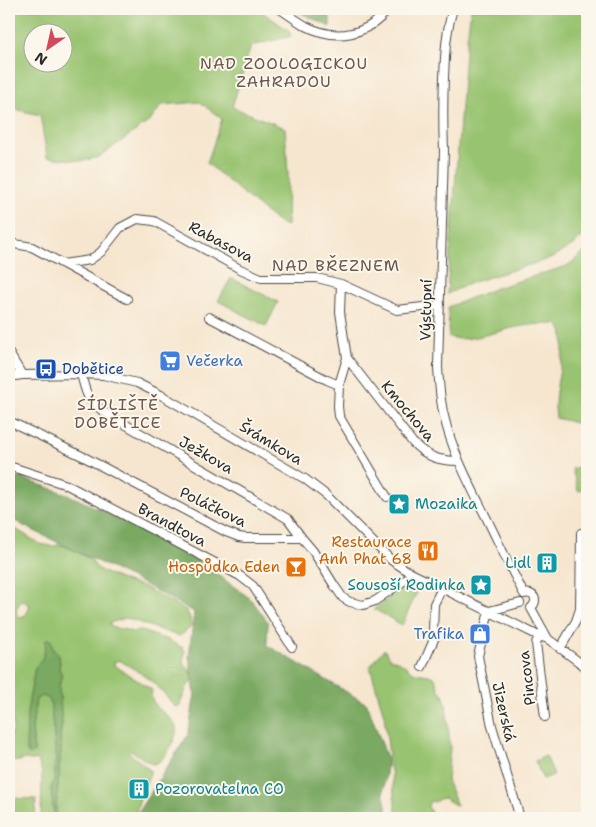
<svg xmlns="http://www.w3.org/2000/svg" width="596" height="827" font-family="'Shantell Sans',sans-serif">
<rect width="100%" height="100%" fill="#fbf7ec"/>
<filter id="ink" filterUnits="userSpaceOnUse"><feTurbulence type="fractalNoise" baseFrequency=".02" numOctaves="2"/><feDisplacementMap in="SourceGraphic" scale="10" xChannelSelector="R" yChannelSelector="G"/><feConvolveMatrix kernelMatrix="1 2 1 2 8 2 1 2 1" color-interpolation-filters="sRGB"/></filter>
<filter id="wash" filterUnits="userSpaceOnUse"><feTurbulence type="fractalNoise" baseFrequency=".0096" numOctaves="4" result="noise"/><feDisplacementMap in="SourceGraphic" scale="20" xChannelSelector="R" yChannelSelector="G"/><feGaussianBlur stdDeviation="1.12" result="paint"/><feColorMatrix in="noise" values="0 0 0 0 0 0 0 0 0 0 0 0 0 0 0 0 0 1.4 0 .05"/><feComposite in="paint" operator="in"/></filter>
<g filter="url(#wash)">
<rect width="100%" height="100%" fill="#f6e6cf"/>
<path fill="#98c370" stroke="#62774e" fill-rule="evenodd" d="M9 9H258L288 30 291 36 251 46 232 107 285 128 288 174 287 226 277 222 207 163 222 119 200 102 162 105 151 120 99 157 82 161 47 157 40 115 9 108ZM62 32V62H32V32Z
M471 9H587V232L576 243 552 258 473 282 447 294 465 53Z
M587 250V426L556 418C551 390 566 362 563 334 562 329 560 327 557 324 546 324 533 324 522 326 502 329 467 344 449 337L448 307 496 288 567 266Z
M231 278 278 302 266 326 218 301Z
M585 465C587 473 589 481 586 489L578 491 572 469Z
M9 525 40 544 51 546 61 545 69 548 90 559 96 567 103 572 127 582 142 586 187 611 190 618 191 627 181 635 178 636 126 618 110 623 109 624 114 628 123 629 132 632 140 630 158 637 166 639 183 648 185 651 183 662 193 675V678L187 687 179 707 174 706C158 683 143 674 119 660L114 662V665L152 690C148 710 171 712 176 727 179 737 163 764 153 764 148 763 136 753 130 750L128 752 150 770V774L141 795 134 818H118L112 814 106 812 114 818H41L42 772 38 761 25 759 19 761 9 762V738C16 729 13 720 9 710ZM23 601 29 604C30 609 26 616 21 618L19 617 16 611 19 603ZM46 640H51L53 650 60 662 59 669 62 676 59 686 62 724 60 735 61 749 56 809 57 817 54 816 51 789 54 779 56 755 50 700C45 696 42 695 36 699L32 728 34 752 27 713 35 668C44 661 45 650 46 640Z
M406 586 417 592 402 625 374 609Z
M384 649 391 659 400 662 415 673 429 675 435 678 439 690 443 694 446 704 450 747 447 780 457 806 444 798 439 799 435 802 431 801 428 805C428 810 433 813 433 818H397L384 715 370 667Z
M546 756 554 775 543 779 535 761Z
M9 798 36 799 35 818H9Z"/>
<path fill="#7aa962" stroke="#526a46" d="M294 9H325L330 13V27L301 13Z
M9 474 67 494 179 547 251 599 268 622 267 645 367 704 388 760 383 793 386 805 387 818H134L188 735 195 694 189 657 194 612 140 582 22 525 9 517Z
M48 638 51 640 53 650 58 653 60 662 59 669 62 675 59 686 62 724 60 735 61 749 56 809 57 817 54 816 51 789 54 779 56 755 50 700C45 696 42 695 36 699L32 728 34 752 29 755 26 749 27 713 35 667C44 661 45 650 46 640Z"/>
</g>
<g filter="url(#ink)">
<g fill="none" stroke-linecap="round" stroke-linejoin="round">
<g stroke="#494744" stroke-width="10">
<path id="minor" d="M280 9C288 14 297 21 306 26 337 42 367 35 389 9
M453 9C446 31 445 54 444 77 443 102 443 126 444 151L438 367C439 383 440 400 444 416 452 451 469 483 485 515 498 541 510 568 524 594
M9 243 32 247 127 299
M63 264 90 260 101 252 120 228 137 219 154 221 240 269 261 278H317L341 284 397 310 440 305
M341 284 340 312 347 358 413 443C428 457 438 461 459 461
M209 317 327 380 339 385 347 358
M9 353 22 375
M81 374C87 396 86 398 104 412L288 519 302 538 313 551 334 585 343 598 350 602 363 605 375 601 408 578 411 573
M9 377 22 375 81 374 103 375 137 383 161 395 305 479 326 495 391 560 411 573 539 636 548 639
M339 385 338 406 339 416 387 497
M9 421 84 457 226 532 239 537 245 538H302
M9 466 67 485 240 576 253 586 292 647
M524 594C534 591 539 601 531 608
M531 608 548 639 587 668
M489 611 478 656 492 726 520 818
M489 611 520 603
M539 636 536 643 545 717
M560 649 576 621 580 609 581 533
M422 667 435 637 433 632 434 604 442 588"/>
</g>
<use href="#minor" stroke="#fff" stroke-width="8"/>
</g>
</g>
<defs>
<g id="supermarket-square" transform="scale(1.125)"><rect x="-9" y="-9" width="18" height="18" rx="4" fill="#3f7fe0" stroke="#fbf7ec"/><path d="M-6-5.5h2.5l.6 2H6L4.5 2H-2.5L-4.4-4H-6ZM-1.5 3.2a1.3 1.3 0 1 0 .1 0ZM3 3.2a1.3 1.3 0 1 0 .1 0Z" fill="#fff"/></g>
<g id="bus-square" transform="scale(1.125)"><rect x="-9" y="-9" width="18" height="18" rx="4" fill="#1a4fb4" stroke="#fbf7ec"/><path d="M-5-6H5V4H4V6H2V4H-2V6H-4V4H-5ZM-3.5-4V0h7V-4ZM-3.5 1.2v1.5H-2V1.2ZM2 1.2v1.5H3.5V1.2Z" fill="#fff"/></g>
<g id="sight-square" transform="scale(1.125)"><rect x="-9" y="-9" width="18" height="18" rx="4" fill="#0f9aa8" stroke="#fbf7ec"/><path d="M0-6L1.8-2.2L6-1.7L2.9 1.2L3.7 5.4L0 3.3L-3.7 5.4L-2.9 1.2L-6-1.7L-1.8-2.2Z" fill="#fff"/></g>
<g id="restaurant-square" transform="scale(1.125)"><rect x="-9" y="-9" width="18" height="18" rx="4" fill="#e8710a" stroke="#fbf7ec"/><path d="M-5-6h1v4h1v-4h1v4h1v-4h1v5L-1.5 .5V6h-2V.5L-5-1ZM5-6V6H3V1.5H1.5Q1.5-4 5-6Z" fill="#fff"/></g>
<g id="building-square" transform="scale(1.125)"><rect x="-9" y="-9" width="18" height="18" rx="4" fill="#0f9aa8" stroke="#fbf7ec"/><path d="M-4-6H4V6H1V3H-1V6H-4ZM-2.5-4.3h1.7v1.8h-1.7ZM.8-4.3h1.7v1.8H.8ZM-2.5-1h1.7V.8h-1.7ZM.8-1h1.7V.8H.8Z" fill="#fff"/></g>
<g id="bar-square" transform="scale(1.125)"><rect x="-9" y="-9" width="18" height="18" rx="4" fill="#e8710a" stroke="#fbf7ec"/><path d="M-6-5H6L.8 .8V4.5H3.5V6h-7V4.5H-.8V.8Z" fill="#fff"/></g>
<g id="shop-square" transform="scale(1.125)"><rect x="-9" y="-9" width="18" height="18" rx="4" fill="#3f7fe0" stroke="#fbf7ec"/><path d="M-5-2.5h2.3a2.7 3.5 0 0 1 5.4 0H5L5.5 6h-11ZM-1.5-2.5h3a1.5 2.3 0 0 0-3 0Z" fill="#fff"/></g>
</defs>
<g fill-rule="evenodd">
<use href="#supermarket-square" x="170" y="361"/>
<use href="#bus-square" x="46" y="369"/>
<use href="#sight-square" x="399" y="504"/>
<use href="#restaurant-square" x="428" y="551"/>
<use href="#building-square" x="547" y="563"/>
<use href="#bar-square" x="296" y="567"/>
<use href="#sight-square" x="481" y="585"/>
<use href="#shop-square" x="480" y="634"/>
<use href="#building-square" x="139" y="789"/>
</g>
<g text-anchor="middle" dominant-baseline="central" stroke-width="4" stroke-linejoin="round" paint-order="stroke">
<g font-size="15" fill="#2b2b2b" stroke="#fbf7ec">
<text transform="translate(221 242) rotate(28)">Rabasova</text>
<text transform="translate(426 310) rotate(-89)">Výstupní</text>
<text transform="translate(408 411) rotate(50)">Kmochova</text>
<text transform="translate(271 443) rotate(31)">Šrámkova</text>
<text transform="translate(206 455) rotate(30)">Ježkova</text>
<text transform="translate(213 507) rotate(26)">Poláčkova</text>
<text transform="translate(172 525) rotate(28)">Brandtova</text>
<text transform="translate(527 678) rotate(-97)">Pincova</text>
<text transform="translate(504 712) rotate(77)">Jizerská</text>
</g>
<g font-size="15" fill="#366cbe" stroke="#fbf7ec" text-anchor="start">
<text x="186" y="361">Večerka</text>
<text x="464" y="634" text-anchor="end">Trafika</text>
</g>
<g font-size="15" fill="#164399" stroke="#fbf7ec" text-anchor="start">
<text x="62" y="369">Dobětice</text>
</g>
<g font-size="15" fill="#0d838f" stroke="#fbf7ec" text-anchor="start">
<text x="415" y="504">Mozaika</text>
<text x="531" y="563" text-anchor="end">Lidl</text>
<text x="465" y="585" text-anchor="end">Sousoší Rodinka</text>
<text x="155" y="789">Pozorovatelna CO</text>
</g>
<g font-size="15" fill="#c56008" stroke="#fbf7ec" text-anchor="end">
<text x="412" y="542">Restaurace<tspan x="412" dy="17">Anh Phat 68</tspan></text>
<text x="280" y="567">Hospůdka Eden</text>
</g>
<g font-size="16" letter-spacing="1" fill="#6b554c" stroke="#fbf7ec">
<text x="284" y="63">NAD ZOOLOGICKOU<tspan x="284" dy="18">ZAHRADOU</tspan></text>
<text x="336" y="265">NAD BŘEZNEM</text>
<text x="118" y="404">SÍDLIŠTĚ<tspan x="118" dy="18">DOBĚTICE</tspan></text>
</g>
</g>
<rect width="596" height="827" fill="none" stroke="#fbf7ec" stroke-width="30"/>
<g transform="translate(48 48) rotate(214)"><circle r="24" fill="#fbf7ec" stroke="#a8a59f"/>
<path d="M0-4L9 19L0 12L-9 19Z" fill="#d1495b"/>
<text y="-8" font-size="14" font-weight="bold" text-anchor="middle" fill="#2b2b2b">N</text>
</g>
</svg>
